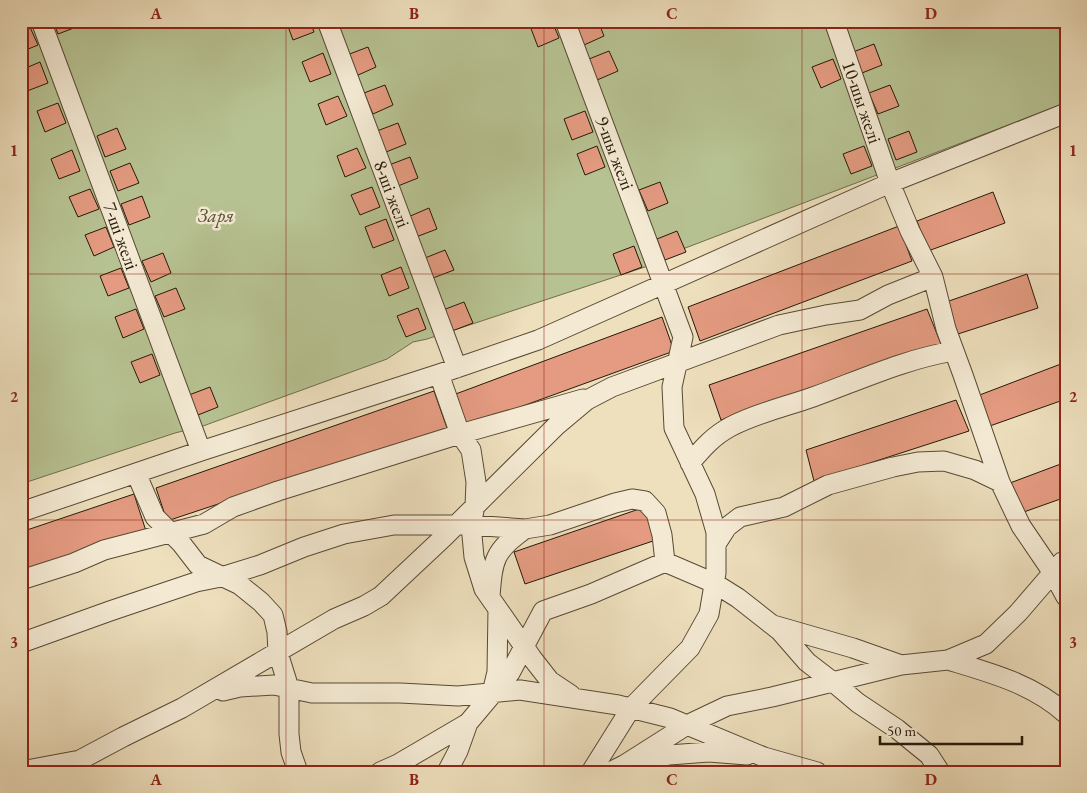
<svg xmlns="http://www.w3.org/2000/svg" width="1087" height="793" font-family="'EB Garamond',serif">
<rect width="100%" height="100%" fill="#eedfbd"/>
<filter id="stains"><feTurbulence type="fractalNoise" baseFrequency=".004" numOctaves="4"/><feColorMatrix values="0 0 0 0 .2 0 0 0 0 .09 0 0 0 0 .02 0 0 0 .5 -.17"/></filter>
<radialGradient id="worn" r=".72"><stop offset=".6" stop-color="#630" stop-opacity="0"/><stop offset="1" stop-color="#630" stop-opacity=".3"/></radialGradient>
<path fill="#b7c292" stroke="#6e6e4c" d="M21 21H1066V103L667 255 654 264 427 339 413 342 387 359 203 426 175 433 21 484Z"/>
<path fill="#e49b81" stroke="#251907" d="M53 21H77L79 26 58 34Z
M286 21H310L314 32 293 40Z
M542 21H552L559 38 538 47 530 26Z
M582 21H598L604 36 584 45 575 24Z
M843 21H866L846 29Z
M29 25 38 45 21 52V28Z
M874 44 882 65 862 73 853 52Z
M368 47 376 67 356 76 347 55Z
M609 51 618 71 597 80 589 59Z
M323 53 331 74 310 82 302 62Z
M833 59 841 79 821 88 812 67Z
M40 62 48 83 27 91 21 76V70Z
M385 85 393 105 373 114 364 93Z
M890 85 899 106 878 114 869 93Z
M338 96 347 116 326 125 318 104Z
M58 103 66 123 45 132 37 111Z
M585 111 593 132 572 140 564 119Z
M398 123 406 144 386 152 377 131Z
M117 128 126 149 105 157 97 136Z
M909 131 917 152 896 160 888 139Z
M597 146 605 167 585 175 577 154Z
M864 146 872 166 851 174 843 154Z
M357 148 366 168 345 177 337 156Z
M72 150 80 171 59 179 51 159Z
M410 157 418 178 398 186 389 165Z
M130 163 139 183 118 191 110 171Z
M660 182 668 203 648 211 639 190Z
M372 187 380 207 360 215 351 195Z
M90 189 99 209 78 217 69 197Z
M993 192 1005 223 928 251 917 221Z
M142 196 150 217 129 225 121 204Z
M429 208 437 229 416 237 408 217Z
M386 219 394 240 373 248 365 227Z
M899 226 912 261 700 341 688 307Z
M106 227 114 247 94 256 85 235Z
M677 231 686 252 665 260 657 239Z
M634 246 642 267 621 275 613 254Z
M445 250 454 270 433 278 425 258Z
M163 253 171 273 151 282 142 261Z
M401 267 409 288 389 296 381 275Z
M121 268 129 288 108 296 100 276Z
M1027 274 1038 308 958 334 946 302Z
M176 288 185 309 164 317 155 296Z
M464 302 473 323 452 331 443 310Z
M418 308 426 329 406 337 397 316Z
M136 309 144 329 123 338 115 317Z
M927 309 941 344 721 420 709 385Z
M662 317 674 351 465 427 453 395Z
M152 354 160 375 140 383 131 362Z
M1066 362V399L987 427 977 396Z
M210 387 218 407 198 415 189 395Z
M434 391 447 428 167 521 156 488Z
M956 400 969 431 814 481 806 450Z
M1066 462V497L1021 513 1010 483Z
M134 494 146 531 21 573V532Z
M645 507 656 540 525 584 514 552Z
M100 768 101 772H89Z"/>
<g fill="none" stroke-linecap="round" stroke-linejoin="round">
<g stroke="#574a34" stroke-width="21">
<path id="minor" d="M41 21 201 451
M327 21 457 368
M565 21 683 337 672 387 674 428 705 494 716 532V573L709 614 690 648 631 708 591 772
M834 21 890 183 910 231 933 277 946 329 963 375 1000 482 1021 526 1053 573 1066 597
M439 374 460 434 471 450 476 482 475 506 471 525 474 557 484 589 532 658 550 681 571 695
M690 463C702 449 713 436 730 427 756 413 785 407 813 397 860 380 905 359 954 351
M136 473 155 517 181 543 198 565 240 585 261 602 273 615 277 632 278 653 289 688V734L291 752 298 772
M21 512 201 451 439 374 538 340 890 183 1066 113
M716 544 727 527 740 517 784 507 828 485 893 467 918 462 944 461 975 470 1000 482
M21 580 74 563 104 550 204 524 233 507 278 491 460 434 583 399
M490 596C493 559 494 551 525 529
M773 625 853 648 901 665
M21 643 110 611 196 582 221 577 260 565 304 547 344 534 394 525H471L525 529 550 525 615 503 632 499 645 501 656 513 662 535 665 562
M948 660C991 673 1033 684 1066 714
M223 691 240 687 274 685 312 693H400L458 696 520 690 618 705 670 718 764 757 817 772
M492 693 497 672 498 609
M638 762 669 755 709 752 747 755
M21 771 80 760 123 737 182 708 334 619 364 606 381 596 445 536 556 426 587 400 612 387 779 325 826 315 860 310 888 295 933 277
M380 772 398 764 468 723 510 673 543 611 591 594 665 562 714 583 738 598 780 631 807 662 833 682 858 703 897 729 929 755 940 772
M447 772 458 751 468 723
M610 772 624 765 687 725 727 706 772 697 901 665 948 660 986 644 1018 613 1062 562 1066 561"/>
</g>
<use href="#minor" stroke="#f4ead4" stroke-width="19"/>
</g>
<path fill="none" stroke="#8f2418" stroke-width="1" stroke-opacity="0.55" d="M286 21V772M544 21V772M802 21V772M21 274H1066M21 520H1066"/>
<g text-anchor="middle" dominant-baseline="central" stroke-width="5" stroke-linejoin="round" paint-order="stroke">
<g font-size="19" fill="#251907" stroke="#f4ead4">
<text transform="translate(862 102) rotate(71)">10-шы желі</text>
<text transform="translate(615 153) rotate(69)">9-шы желі</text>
<text transform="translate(392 194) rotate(69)">8-ші желі</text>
<text transform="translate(121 236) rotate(70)">7-ші желі</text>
</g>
<g font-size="19" font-style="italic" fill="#514c31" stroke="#f4ead4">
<text x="216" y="215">Заря</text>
</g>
</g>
<rect width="1087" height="793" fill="none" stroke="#eedfbd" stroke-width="55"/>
<path d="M880 736v8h142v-8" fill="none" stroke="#251907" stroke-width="2.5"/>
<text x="887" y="736" font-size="15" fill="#251907" stroke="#f4ead4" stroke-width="4" paint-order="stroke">50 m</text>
<rect x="28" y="28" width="1032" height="738" fill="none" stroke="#8f2418" stroke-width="2"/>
<g font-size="16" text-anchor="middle" font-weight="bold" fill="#8f2418">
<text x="156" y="19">A</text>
<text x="414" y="19">B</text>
<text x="672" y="19">C</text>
<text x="931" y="19">D</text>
<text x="14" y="156">1</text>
<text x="1073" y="156">1</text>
<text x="14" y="402">2</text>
<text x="1073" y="402">2</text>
<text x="14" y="648">3</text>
<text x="1073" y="648">3</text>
<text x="156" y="785">A</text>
<text x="414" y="785">B</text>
<text x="672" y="785">C</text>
<text x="931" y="785">D</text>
</g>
<rect width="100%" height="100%" filter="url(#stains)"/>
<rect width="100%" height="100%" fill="url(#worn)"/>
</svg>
